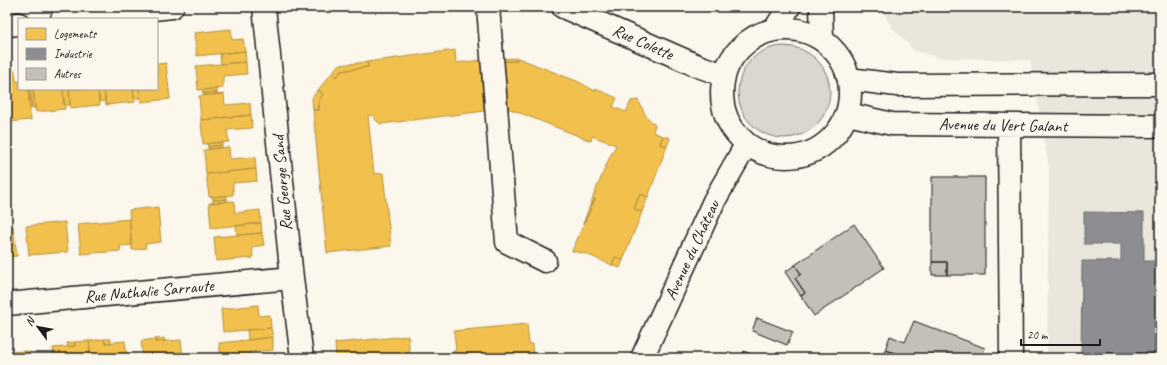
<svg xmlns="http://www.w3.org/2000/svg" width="1167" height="365" font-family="Caveat,sans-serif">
<rect width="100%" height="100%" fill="#fbf7ec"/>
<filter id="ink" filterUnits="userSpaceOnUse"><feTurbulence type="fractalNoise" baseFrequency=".025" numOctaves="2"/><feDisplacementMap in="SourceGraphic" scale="8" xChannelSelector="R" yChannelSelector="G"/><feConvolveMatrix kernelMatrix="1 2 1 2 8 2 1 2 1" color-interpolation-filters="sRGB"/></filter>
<g filter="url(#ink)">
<path fill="#eae6dc" d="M880 7H1160V358H1047L1049 168 1030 60 940 58 915 51 892 28Z"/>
<path fill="#dad7ce" stroke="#7b7a75" d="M738 92a46 46 0 1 1 92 0a46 46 0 1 1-92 0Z"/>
<path fill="#f2c14e" stroke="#b2903f" d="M231 29 232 40 243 39 245 51 197 56 194 33Z
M455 50 456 63 482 60 485 111 381 124 374 119 373 115 368 116 374 174 383 173 391 246 327 253 313 110H319V100L323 94 318 90 332 73 337 77 341 71 368 67 367 62Z
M245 51 246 62 221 64 220 54Z
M518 58 516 61 482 62V60Z
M518 58 579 82 595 91 596 89 617 98 613 107 626 112 631 101 638 100 646 116 655 125 653 132 663 136 660 144 667 146 648 197 640 194 637 201 634 209 642 212 623 260 615 257 612 265 586 254 572 251 595 199 593 197 608 161 616 145 592 136 591 141 510 109 485 111 482 62 516 61Z
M246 62 247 74 223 76V88L198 90 196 66Z
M367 62 368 67 341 71 337 77 332 73 338 65Z
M166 63 170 99 141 102 139 89H157V64Z
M7 71H15L16 81H19V89H28L31 120 8 122Z
M28 89H30L32 108H30Z
M30 89H33L35 108H32Z
M33 89H63L65 109 36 112Z
M63 89H69L70 105H64Z
M69 89H98L100 105 70 108Z
M98 89H104L105 101 99 102Z
M104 89H133L135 102 106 105Z
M133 89H139L140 98H134Z
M217 89V92L203 93 202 90Z
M318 90 323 94 319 100V110H313L312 98Z
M217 92V94L203 95V93Z
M224 94 225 105 250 103 251 115 201 120 199 96Z
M251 115 252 128 227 130 229 142 203 144 201 120Z
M663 136 670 138 667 146 660 144Z
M222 142V145L208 147 207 144Z
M222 145V147L208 149V147Z
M229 147 230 159 255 157 256 169 206 174 204 150Z
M256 169 257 181 233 183V195L209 197 206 174Z
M640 194 648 197 642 212 634 209Z
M227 196V199L213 200 212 197Z
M593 197 595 199 583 224Z
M227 199 228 201 213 203V200Z
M234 201 235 213 260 210 261 223 211 228 209 203Z
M158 207 161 242 145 244 146 248 132 250 129 210Z
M129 219 132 245 120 246 121 251 81 254 78 224Z
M65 222 68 252 29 255 26 226Z
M261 223 262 233 237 235 236 226Z
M13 226 17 256 7 257V227Z
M262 233 264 245 252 247 253 258 216 261 214 237Z
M615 257 623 260 620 268 612 265Z
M258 305 259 316 270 315 271 328 223 332 221 309Z
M527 324 529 344H532L533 358H454L453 351H456L454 331Z
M271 328 273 337 248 340 247 330Z
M408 336 410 356 412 355 413 358H336L335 343Z
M273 337V350L249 352 250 358H221L219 343Z
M164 338 165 341 155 342V339Z
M104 339 105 343 125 341 127 358H91L89 341Z
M104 339H111V343H105Z
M155 339V342L181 340 183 358H143L141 341Z
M89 341 91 358H54L53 348 75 346 74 342Z
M74 342 75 346 68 347 67 343Z
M28 351 29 358H7V352Z"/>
<path fill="#8d8d92" stroke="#6b6b6f" d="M1084 212 1144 213V261H1160V358H1081L1082 261H1121V244H1084Z"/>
<path fill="#c3c0b8" stroke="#1c1c1c" d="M932 177H985V275H947V262H932Z
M854 224 884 268 814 316 801 296 805 293 795 278 801 274 795 265Z
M932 262H947V275H932Z
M795 265 801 274 795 278 805 293 801 296 785 272Z
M757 318 793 332 787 345 752 331Z
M914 321 985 348 982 358H900L901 355 885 350 890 336 905 342Z
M885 350 901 355 900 358H882Z
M744 351 755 356 754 358H741Z"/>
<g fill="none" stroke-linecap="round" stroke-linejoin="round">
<g stroke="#1c1c1c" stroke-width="25">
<path id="minor" d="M264 7 292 278 302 358
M488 7 507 242 545 261
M563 7 698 66 724 75
M62 19 172 7
M7 25 19 24
M849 79 897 85 1160 84
M848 114 892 124 1160 126
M1009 125 1011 358
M7 304 292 278"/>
</g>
<g stroke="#1c1c1c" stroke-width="25">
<path id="major" d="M821 7 822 39
M722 93a64 64 0 1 1 128 0a64 64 0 1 1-128 0Z
M775 29 789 7
M642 358 714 201 746 145"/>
</g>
<use href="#minor" stroke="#fbf7ec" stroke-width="22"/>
<use href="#major" stroke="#fbf7ec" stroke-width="22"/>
</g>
</g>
<g text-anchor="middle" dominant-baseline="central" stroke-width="4" stroke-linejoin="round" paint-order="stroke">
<g font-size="17" fill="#1c1c1c" stroke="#fbf7ec">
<text transform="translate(643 42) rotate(24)">Rue Colette</text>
<text transform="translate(1003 125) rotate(1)">Avenue du Vert Galant</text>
<text transform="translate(282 183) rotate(-95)">Rue George Sand</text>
<text transform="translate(692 250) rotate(-65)">Avenue du Château</text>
<text transform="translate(149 291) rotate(-5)">Rue Nathalie Sarraute</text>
</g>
</g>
<rect width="1167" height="365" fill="none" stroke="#fbf7ec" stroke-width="24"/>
<rect x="12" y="12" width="1143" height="341" fill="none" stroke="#1c1c1c" stroke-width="1.5" filter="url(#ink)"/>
<rect x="18" y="18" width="140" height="72" fill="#fbf7ec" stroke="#a29f99"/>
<rect x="26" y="28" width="20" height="12" fill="#f2c14e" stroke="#a29f99"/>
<text x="54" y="38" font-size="12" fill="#1c1c1c">Logements</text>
<rect x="26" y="48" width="20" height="12" fill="#8d8d92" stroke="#a29f99"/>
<text x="54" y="58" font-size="12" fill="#1c1c1c">Industrie</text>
<rect x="26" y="68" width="20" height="12" fill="#c3c0b8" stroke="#a29f99"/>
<text x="54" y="78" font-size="12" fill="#1c1c1c">Autres</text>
<g transform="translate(38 327) rotate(302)" stroke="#fbf7ec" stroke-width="3" paint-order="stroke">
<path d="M0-3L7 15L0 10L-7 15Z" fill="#1c1c1c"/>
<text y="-6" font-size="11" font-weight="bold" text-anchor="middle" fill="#1c1c1c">N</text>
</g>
<path d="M1021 339v6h79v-6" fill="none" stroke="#1c1c1c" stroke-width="2"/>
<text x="1027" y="339" font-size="12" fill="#1c1c1c" stroke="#fbf7ec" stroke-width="3" paint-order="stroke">20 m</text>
</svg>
